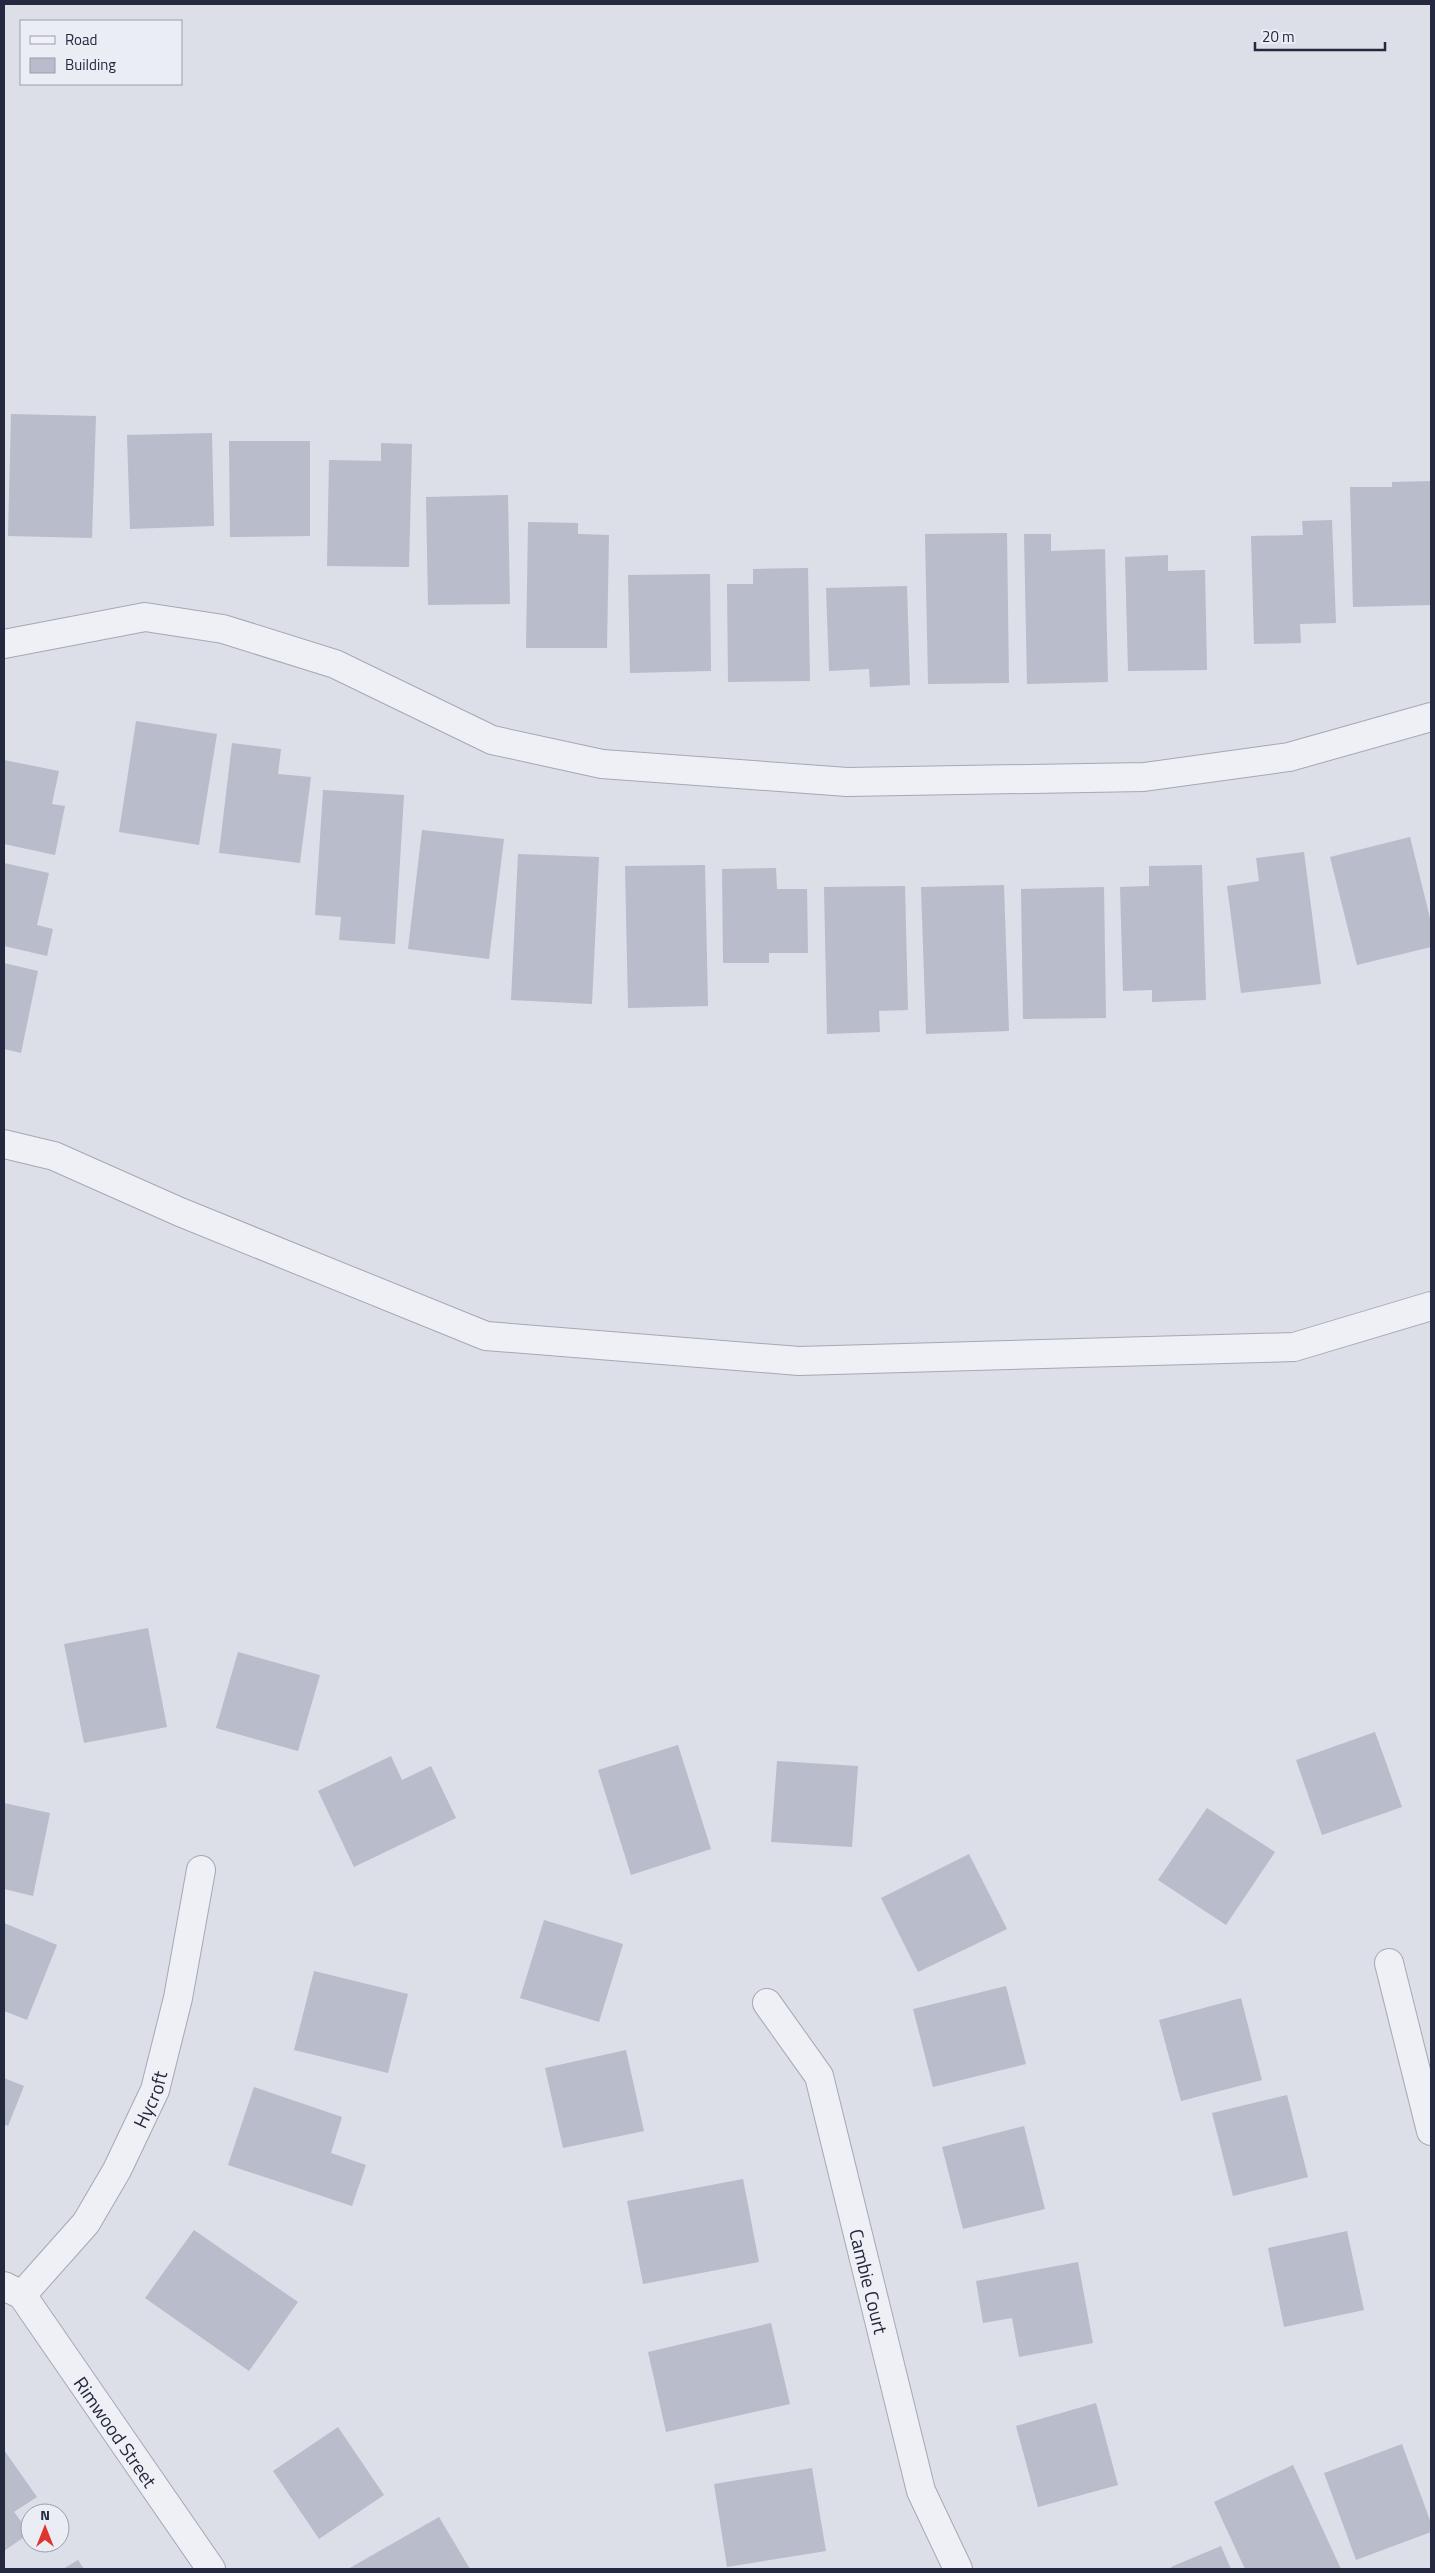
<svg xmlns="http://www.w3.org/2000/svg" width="1435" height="2573" font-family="'Titillium Web',sans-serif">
<rect width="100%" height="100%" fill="#dcdee8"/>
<path fill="#b8bccb" d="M11 414 96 416 92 538 8 536Z
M212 433 214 526 130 529 127 435Z
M229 441H310V536L230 537Z
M381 443 412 444 409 567 327 566 329 460 381 461Z
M1431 481V605L1353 607 1350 487H1392V482Z
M508 495 510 604 428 605 426 497Z
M1332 520 1336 623 1300 624 1301 643 1254 644 1251 536 1303 535 1302 521Z
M528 522 578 523V534L609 535 607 648H526Z
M1007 533 1009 683 928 684 925 534Z
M1024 534H1051V551L1105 549 1108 682 1027 684Z
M1168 555V571L1205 570 1207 670 1128 671 1125 557Z
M808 568 810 681 728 682 727 584H753V569Z
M710 574 711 671 630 673 628 575Z
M907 586 910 685 870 687 869 669 829 671 826 588Z
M136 721 217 734 199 845 119 832Z
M232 743 281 749 278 774 311 777 300 863 219 853Z
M4 760 59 771 52 804 65 806 55 855 4 844Z
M323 790 404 795 395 944 339 940 341 917 315 915Z
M422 830 504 839 489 959 408 949Z
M1410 837 1431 922V947L1357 965 1330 857Z
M1304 852 1321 984 1241 993 1227 886 1259 881 1256 858Z
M518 854 599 857 592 1004 511 1000Z
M4 863 49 873 37 925 53 929 47 956 4 946Z
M705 865 708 1006 628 1008 625 866Z
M1202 865 1206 1000 1152 1002V990L1123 991 1120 887 1149 886V866Z
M776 868 777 889H807L808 953H769V963H723L722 869Z
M1004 885 1009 1031 926 1034 921 887Z
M905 886 908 1010 879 1011 880 1032 827 1034 824 887Z
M1104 887 1106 1018 1023 1019 1021 889Z
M4 963 38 971 21 1053 4 1049Z
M148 1628 167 1727 84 1743 64 1644Z
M238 1652 320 1675 298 1751 216 1728Z
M1375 1732 1402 1807 1322 1835 1296 1760Z
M678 1745 711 1849 631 1875 598 1770Z
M391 1756 402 1780 431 1766 456 1818 354 1867 318 1791Z
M777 1761 858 1766 852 1847 771 1842Z
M4 1803 50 1813 33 1896 4 1889Z
M1207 1808 1275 1852 1226 1925 1158 1880Z
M969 1854 1007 1929 918 1972 881 1898Z
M544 1920 623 1944 599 2022 520 1998Z
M4 1923 57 1945 27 2020 4 2011Z
M314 1971 408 1994 388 2073 294 2050Z
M1006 1986 1026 2064 933 2087 913 2009Z
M1241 1998 1262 2080 1181 2101 1159 2020Z
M626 2050 644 2131 563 2148 545 2068Z
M4 2078 24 2086 8 2126 4 2124Z
M254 2087 342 2117 331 2153 366 2165 352 2206 228 2165Z
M1287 2095 1308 2177 1233 2196 1212 2113Z
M1024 2126 1045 2209 963 2229 942 2147Z
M743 2179 759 2262 643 2284 627 2201Z
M194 2230 298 2302 249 2371 145 2298Z
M1347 2231 1364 2310 1284 2327 1268 2248Z
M1078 2262 1093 2343 1019 2357 1012 2318 983 2323 976 2281Z
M771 2323 790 2404 666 2432 648 2352Z
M1096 2403 1118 2485 1038 2507 1016 2426Z
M338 2427 384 2495 319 2539 273 2471Z
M1402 2444 1431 2523V2532L1356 2560 1324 2473Z
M4 2450 37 2497 14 2512 30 2533 4 2551Z
M1293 2465 1341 2569H1245L1214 2502Z
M812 2468 826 2551 727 2567 714 2484Z
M439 2517 470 2569H348Z
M1221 2546 1231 2569H1172L1171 2567Z
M78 2560 84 2569H63Z"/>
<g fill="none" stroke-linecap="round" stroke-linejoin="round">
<g stroke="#a5a8b5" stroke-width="30">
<g id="minor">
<path d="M4 644 145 617 223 629 335 664 492 740 602 764 847 782 1144 777 1289 757 1431 717"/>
<path d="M4 1144 54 1156 180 1212 486 1336 799 1361 1294 1347 1431 1306"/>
<path d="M1389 1963 1431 2131"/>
<path id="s1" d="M767 2003 819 2076 921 2491 958 2569"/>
<path id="s2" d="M4 2286 22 2295 211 2569"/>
<path id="s3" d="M22 2295 86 2223 117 2170 155 2090 178 1998 201 1870"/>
</g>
</g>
<use href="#minor" stroke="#eff0f6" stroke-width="28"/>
</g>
<g text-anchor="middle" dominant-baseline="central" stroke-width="5" stroke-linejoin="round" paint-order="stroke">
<g font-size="19" fill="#24293f" stroke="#ebedf5">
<text stroke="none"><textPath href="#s3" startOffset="236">Hycroft</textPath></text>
<text stroke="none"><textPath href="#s1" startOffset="301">Cambie Court</textPath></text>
<text stroke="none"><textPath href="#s2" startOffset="186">Rimwood Street</textPath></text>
</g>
</g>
<rect width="1435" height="2573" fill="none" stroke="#24293f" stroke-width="10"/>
<rect x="20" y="20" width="162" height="65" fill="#ebedf5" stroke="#9b9fac"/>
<rect x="30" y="36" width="25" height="8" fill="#eff0f6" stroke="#9b9fac"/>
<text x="65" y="45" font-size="15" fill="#24293f">Road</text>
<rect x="30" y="58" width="25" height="15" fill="#b8bccb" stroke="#9b9fac"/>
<text x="65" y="70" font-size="15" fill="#24293f">Building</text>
<g transform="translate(45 2528)"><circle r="24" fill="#ebedf5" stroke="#9b9fac"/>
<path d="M0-4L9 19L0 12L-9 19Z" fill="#dd3631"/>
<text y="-8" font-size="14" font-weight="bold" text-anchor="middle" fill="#24293f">N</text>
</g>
<path d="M1255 42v8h130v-8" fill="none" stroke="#24293f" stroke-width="2.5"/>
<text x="1262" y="42" font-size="15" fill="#24293f" stroke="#ebedf5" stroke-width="4" paint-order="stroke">20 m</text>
</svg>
